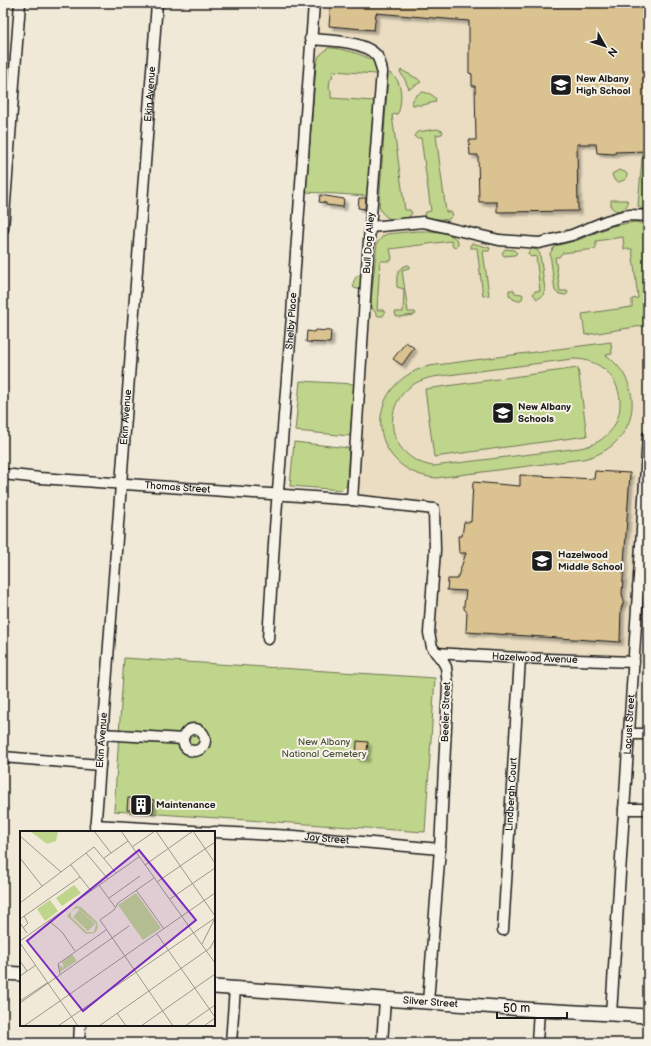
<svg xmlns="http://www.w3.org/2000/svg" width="651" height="1046" font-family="'Balsamiq Sans',sans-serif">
<defs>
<filter id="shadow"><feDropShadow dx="3.5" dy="3.5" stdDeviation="1" flood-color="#0004"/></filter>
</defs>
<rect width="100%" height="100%" fill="#f1e9d7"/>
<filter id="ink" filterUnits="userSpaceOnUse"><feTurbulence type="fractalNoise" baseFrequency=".025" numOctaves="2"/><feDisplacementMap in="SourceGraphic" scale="8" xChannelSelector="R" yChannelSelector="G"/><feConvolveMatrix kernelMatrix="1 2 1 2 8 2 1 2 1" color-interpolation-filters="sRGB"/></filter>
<g filter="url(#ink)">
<path fill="#eaddc2" d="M314 3H648V587H638L634 662 436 653 434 509 352 500 378 118H305Z"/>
<path fill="#bfd58b" stroke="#6e7854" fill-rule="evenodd" d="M328 48C337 47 368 55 374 62 377 65 376 69 376 74L333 71 332 78 330 80 329 89 331 90V98L374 101 367 196 306 192 316 66 319 56Z
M401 70 418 79 421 82 409 89 404 78 400 72Z
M389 73C403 79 402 98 399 111L397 114 392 115 405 210H410L412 213 409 217C397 223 383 220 379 206L388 75Z
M422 92C429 93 432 94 436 99L435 102 423 105H413L412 102C414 97 417 94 422 92Z
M437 129 443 131 442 134 436 135 446 212H451L453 215 448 220 429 218 424 215 426 212 431 211 421 138H416L414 136 417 132Z
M642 158H648V207L642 209 638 206Z
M619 170 625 172 627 174 626 179 619 182 614 180 612 174Z
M611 200H627L628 203C625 211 617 214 611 207Z
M635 222 648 225V325L585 335 582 314 632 307V299L638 298 632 249H624L623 237 596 241V249L562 253 559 257H555L560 291H567L568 293 566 295 559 294 555 291 550 253 555 246 578 240 612 226Z
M417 231C429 231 449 230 458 241V245L455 248 453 247 451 241 390 249 392 258 391 261H380L377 310H383L385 313 383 316H378L372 308 371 300 377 243 383 236 387 234Z
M472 243 490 248 489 251H483L489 295 483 296 477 248H470V246Z
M505 249 514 250 517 253 515 255 504 256 502 253Z
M533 249 537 250 540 254 545 290 543 296 537 299 533 294 535 291H540L536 256 531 257 528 254 529 251Z
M408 265 410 266 409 268 402 270 408 312H415L416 314 414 315 399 317 396 316 395 312H403L404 289 397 287C396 278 397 267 408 265Z
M358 275H362L361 290 354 288C352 283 354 279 358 275Z
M509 290H514L515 293 522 294 523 295 522 299 518 301 513 299 509 295Z
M611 342 612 354 606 355C650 388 636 448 583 459L436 478C366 471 361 383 429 366ZM572 359C631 358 638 438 580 448L433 466C379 457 379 387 433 377Z
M578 368 587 436 434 457 425 389Z
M300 381 355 384 350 436 295 431Z
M294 442 349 448 347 485 342 490 290 486Z
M124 658 435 678 425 832 114 811Z"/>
<path fill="#dbc291" stroke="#1c1c1c" filter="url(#shadow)" d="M331 3H635L648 4V136H647L646 151 615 152V154L597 153 596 144H577L578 211 497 212V202H479L478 155H470L469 140H476L475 86H472V74L469 73V21L376 13 374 30 329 26Z
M320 195 344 199 343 207 326 205V203L319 202Z
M359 198H366L365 209 358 208Z
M315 330 331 331 330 343 306 342 307 331 314 332Z
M406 342 414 348 402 365 393 359Z
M595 471 630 473 622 594 624 601 621 609 620 642 466 632 467 612 464 609V605L466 591 447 590 448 579H457L466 553H459L458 536H462L464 522H471L473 482 520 486V475L594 479Z
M357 741 368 742 366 759 356 758Z
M128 798 154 800 153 812 127 810Z"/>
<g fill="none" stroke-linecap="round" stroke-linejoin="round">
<g stroke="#1c1c1c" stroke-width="13">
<g id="minor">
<path d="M310 39C328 40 365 41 377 56 380 61 381 66 382 71L367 267 352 500"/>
<path d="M370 227 423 222 499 240 539 243 572 235 606 221 623 216 631 215 648 216"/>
<path d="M3 229 20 3"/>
<path id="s1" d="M3 474 40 478 342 499H348L352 500 434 509 435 550 429 633 432 647 442 660 446 667 448 686 440 849 428 1002"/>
<path d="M638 587H648"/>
<path id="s2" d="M268 639 275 528 292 316 295 267 314 3"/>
<path id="s3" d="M436 653 520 658 634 662"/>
<circle cx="194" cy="740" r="11"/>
<path d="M102 734 183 739"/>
<path d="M629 734H648"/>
<path d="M3 757 100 765"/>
<path d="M624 809H648"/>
<path d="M95 825 209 832"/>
<path id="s4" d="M95 832 157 3"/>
<path id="s5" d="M214 832 294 836 440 849"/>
<path id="s6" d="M503 930 520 658"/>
<path id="s7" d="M611 1014 648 436"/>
<path d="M79 1043 80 1025"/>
<path d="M231 1043 235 988"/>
<path d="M382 1043 385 1000"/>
<path d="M537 1043 539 1010"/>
</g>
</g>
<g stroke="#1c1c1c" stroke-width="16">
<g id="secondary">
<path d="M3 973 21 974"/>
<path id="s8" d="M214 987 539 1010 648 1016"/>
</g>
</g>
<use href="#minor" stroke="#f7f3e8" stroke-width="10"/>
<use href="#secondary" stroke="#f7f3e8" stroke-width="13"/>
</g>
</g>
<defs>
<g id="school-square" transform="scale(1.15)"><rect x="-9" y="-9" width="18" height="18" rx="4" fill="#1c1c1c" stroke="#f7f3e8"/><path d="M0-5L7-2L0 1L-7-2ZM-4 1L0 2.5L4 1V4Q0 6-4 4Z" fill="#fff"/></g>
<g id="building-square" transform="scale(1.15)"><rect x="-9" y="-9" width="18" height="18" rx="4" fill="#1c1c1c" stroke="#f7f3e8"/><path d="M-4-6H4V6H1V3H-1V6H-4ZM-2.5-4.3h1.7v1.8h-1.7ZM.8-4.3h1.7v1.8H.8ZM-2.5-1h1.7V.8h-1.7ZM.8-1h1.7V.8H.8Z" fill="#fff"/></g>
</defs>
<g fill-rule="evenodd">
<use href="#school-square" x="561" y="85"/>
<use href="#school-square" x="503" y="413"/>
<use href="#school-square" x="542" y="561"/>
<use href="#building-square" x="141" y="805"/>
</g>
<g text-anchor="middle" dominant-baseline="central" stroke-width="4" stroke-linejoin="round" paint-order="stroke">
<g font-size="10" font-weight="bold" fill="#1c1c1c" stroke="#f7f3e8" text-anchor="start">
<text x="576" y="79">New Albany<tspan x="576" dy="12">High School</tspan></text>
<text x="518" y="407">New Albany<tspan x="518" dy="12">Schools</tspan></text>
<text x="558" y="555">Hazelwood<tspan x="558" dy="12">Middle School</tspan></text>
<text x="156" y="805">Maintenance</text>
</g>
<g font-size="10" fill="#1c1c1c" stroke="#f7f3e8">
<text stroke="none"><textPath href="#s4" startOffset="740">Ekin Avenue</textPath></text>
<text transform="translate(369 243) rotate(-86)">Bull Dog Alley</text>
<text stroke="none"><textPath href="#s2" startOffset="319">Shelby Place</textPath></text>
<text stroke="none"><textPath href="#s4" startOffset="416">Ekin Avenue</textPath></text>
<text stroke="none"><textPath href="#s1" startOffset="175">Thomas Street</textPath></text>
<text stroke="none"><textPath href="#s3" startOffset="99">Hazelwood Avenue</textPath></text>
<text transform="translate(446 712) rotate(-88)">Beeler Street</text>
<text stroke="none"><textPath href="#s7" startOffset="290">Locust Street</textPath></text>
<text stroke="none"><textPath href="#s4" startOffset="92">Ekin Avenue</textPath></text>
<text stroke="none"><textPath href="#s6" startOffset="136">Lindbergh Court</textPath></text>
<text stroke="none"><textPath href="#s5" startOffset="113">Jay Street</textPath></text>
<text stroke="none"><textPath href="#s8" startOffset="217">Silver Street</textPath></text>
</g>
<g font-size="10" fill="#4d543d" stroke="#f7f3e8">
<text x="324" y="742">New Albany<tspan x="324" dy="12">National Cemetery</tspan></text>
</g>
</g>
<g transform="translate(20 831)">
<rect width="195" height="195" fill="#f1e9d7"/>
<path d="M10 0H38L36 10 27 13ZM54 54 61 62 42 75 36 67ZM116 62 141 97 123 109 98 74ZM30 69 38 80 25 90 17 78ZM56 75 61 76 77 91 78 97 75 102 66 103 47 85ZM57 77 76 93 74 101H67L51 86V80ZM59 79 75 93 68 100 53 86ZM52 123 57 130 40 141 38 133 44 137 42 131Z" fill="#bfd58b" fill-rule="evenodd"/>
<path fill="none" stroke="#9c978c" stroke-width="1" d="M74 0 91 22M101 0 195 132M136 0 195 85M173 0 195 32M0 5 41 41M112 16 135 0M66 22 88 48M0 27 22 55M84 27 108 10M51 34 71 60M125 34 173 0M134 47 98 72 94 79 80 89 153 195M137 51 195 11M79 54 95 76M116 59 144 98M89 67 120 45M150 68 195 37M0 72 74 16 96 42M0 88 60 46M29 90 42 101 55 120M0 92 7 102M3 97 8 92 4 85M137 103 195 186M0 110 119 26M0 112 58 195M182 113 195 87M0 130 7 140M40 143 38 133 86 99M0 145 16 134M0 170 27 152M0 172 109 95M97 182 106 195M4 195 195 62M38 195 195 87M79 195 190 117 195 108M121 195 195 143M165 195 195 174M184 195 195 187"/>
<path fill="#7b2cbf" fill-opacity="0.15" stroke="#7b2cbf" stroke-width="2" d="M119 19 176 89 63 180 7 110Z"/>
<rect width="195" height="195" fill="none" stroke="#1c1c1c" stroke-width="2"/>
</g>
<rect width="651" height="1046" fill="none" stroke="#f7f3e8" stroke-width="16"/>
<rect x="8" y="8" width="635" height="1030" fill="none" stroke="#1c1c1c" stroke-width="1.5" filter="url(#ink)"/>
<g transform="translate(605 46) rotate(129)" stroke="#f7f3e8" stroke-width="3" paint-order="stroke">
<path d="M0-3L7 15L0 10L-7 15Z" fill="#1c1c1c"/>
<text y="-6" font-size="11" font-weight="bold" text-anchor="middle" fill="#1c1c1c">N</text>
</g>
<path d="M497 1012v6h70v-6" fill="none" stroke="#1c1c1c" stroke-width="2"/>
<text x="503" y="1012" font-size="12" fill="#1c1c1c" stroke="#f7f3e8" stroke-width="3" paint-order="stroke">50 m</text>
</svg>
